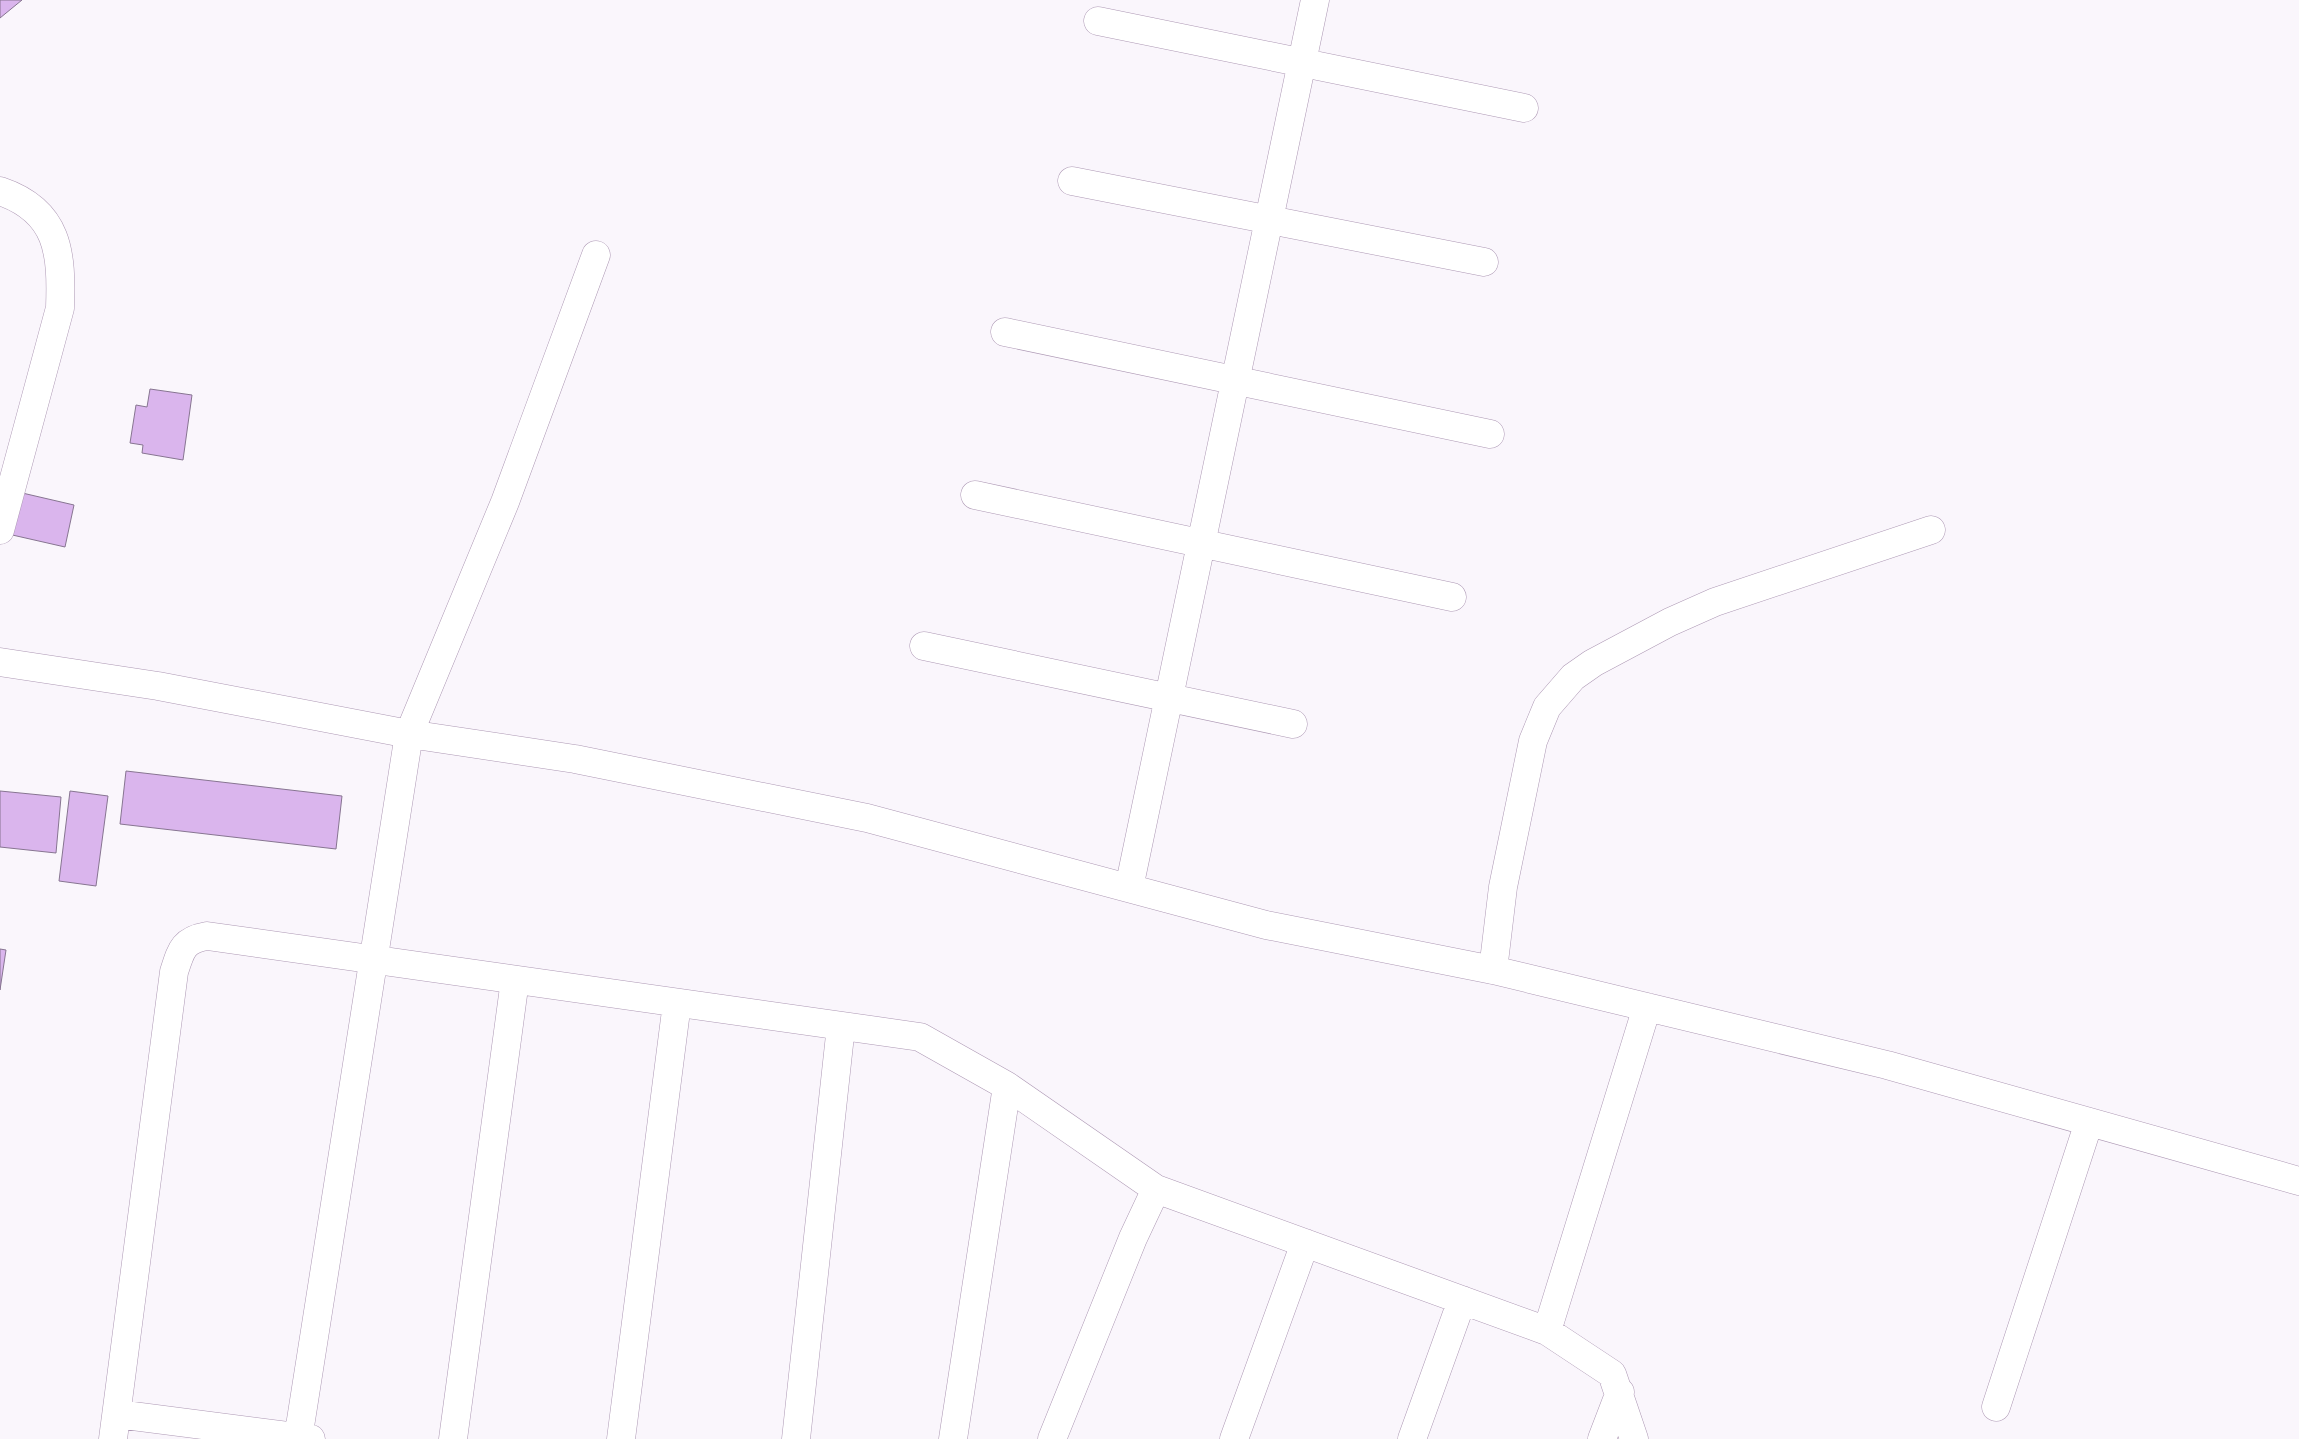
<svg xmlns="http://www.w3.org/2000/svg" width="2299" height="1439" font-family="'IBM Plex Sans',sans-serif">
<rect width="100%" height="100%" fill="#faf6fc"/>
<path fill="#dab5ed" stroke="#877591" d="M0 0H22L0 18Z
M150 389 192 395 183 460 142 453 143 445 130 443 136 405 147 407Z
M18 492 74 505 65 547 8 534Z
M126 771 342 796 336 849 120 824Z
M0 791 61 797 56 853 0 847Z
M70 791 108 796 96 886 59 881Z
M0 949 6 950 0 990Z"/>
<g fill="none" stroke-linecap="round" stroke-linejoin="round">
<g stroke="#ad98b4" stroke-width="29">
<path id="street" d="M1098 21 1524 108
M1072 181 1484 262
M0 191C59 211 62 253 60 308L0 530
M1005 332 1490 434
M975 495 1452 597
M924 646 1293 724
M0 662 158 686 409 734 575 759 867 818 1266 925 1493 970 1887 1065 2299 1181
M1129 888 1315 0
M1493 970 1503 887 1533 741 1547 707 1573 677 1593 663 1670 622 1715 602 1931 530
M1007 1086 1156 1189 1133 1238 1052 1439
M1156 1189 1547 1331 1647 1007
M1547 1331 1612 1374 1634 1439
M1996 1407 2089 1122
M117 1414 311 1439
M113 1439 174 972C181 950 183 940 207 936L920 1037 1007 1086 953 1439
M298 1439 409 734 505 502 596 255
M453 1439 515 980
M621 1439 677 1003
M796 1439 841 1026
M1234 1439 1305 1243
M1412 1439 1462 1300
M1602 1439 1620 1392"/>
</g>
<use href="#street" stroke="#fff" stroke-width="28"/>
</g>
</svg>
